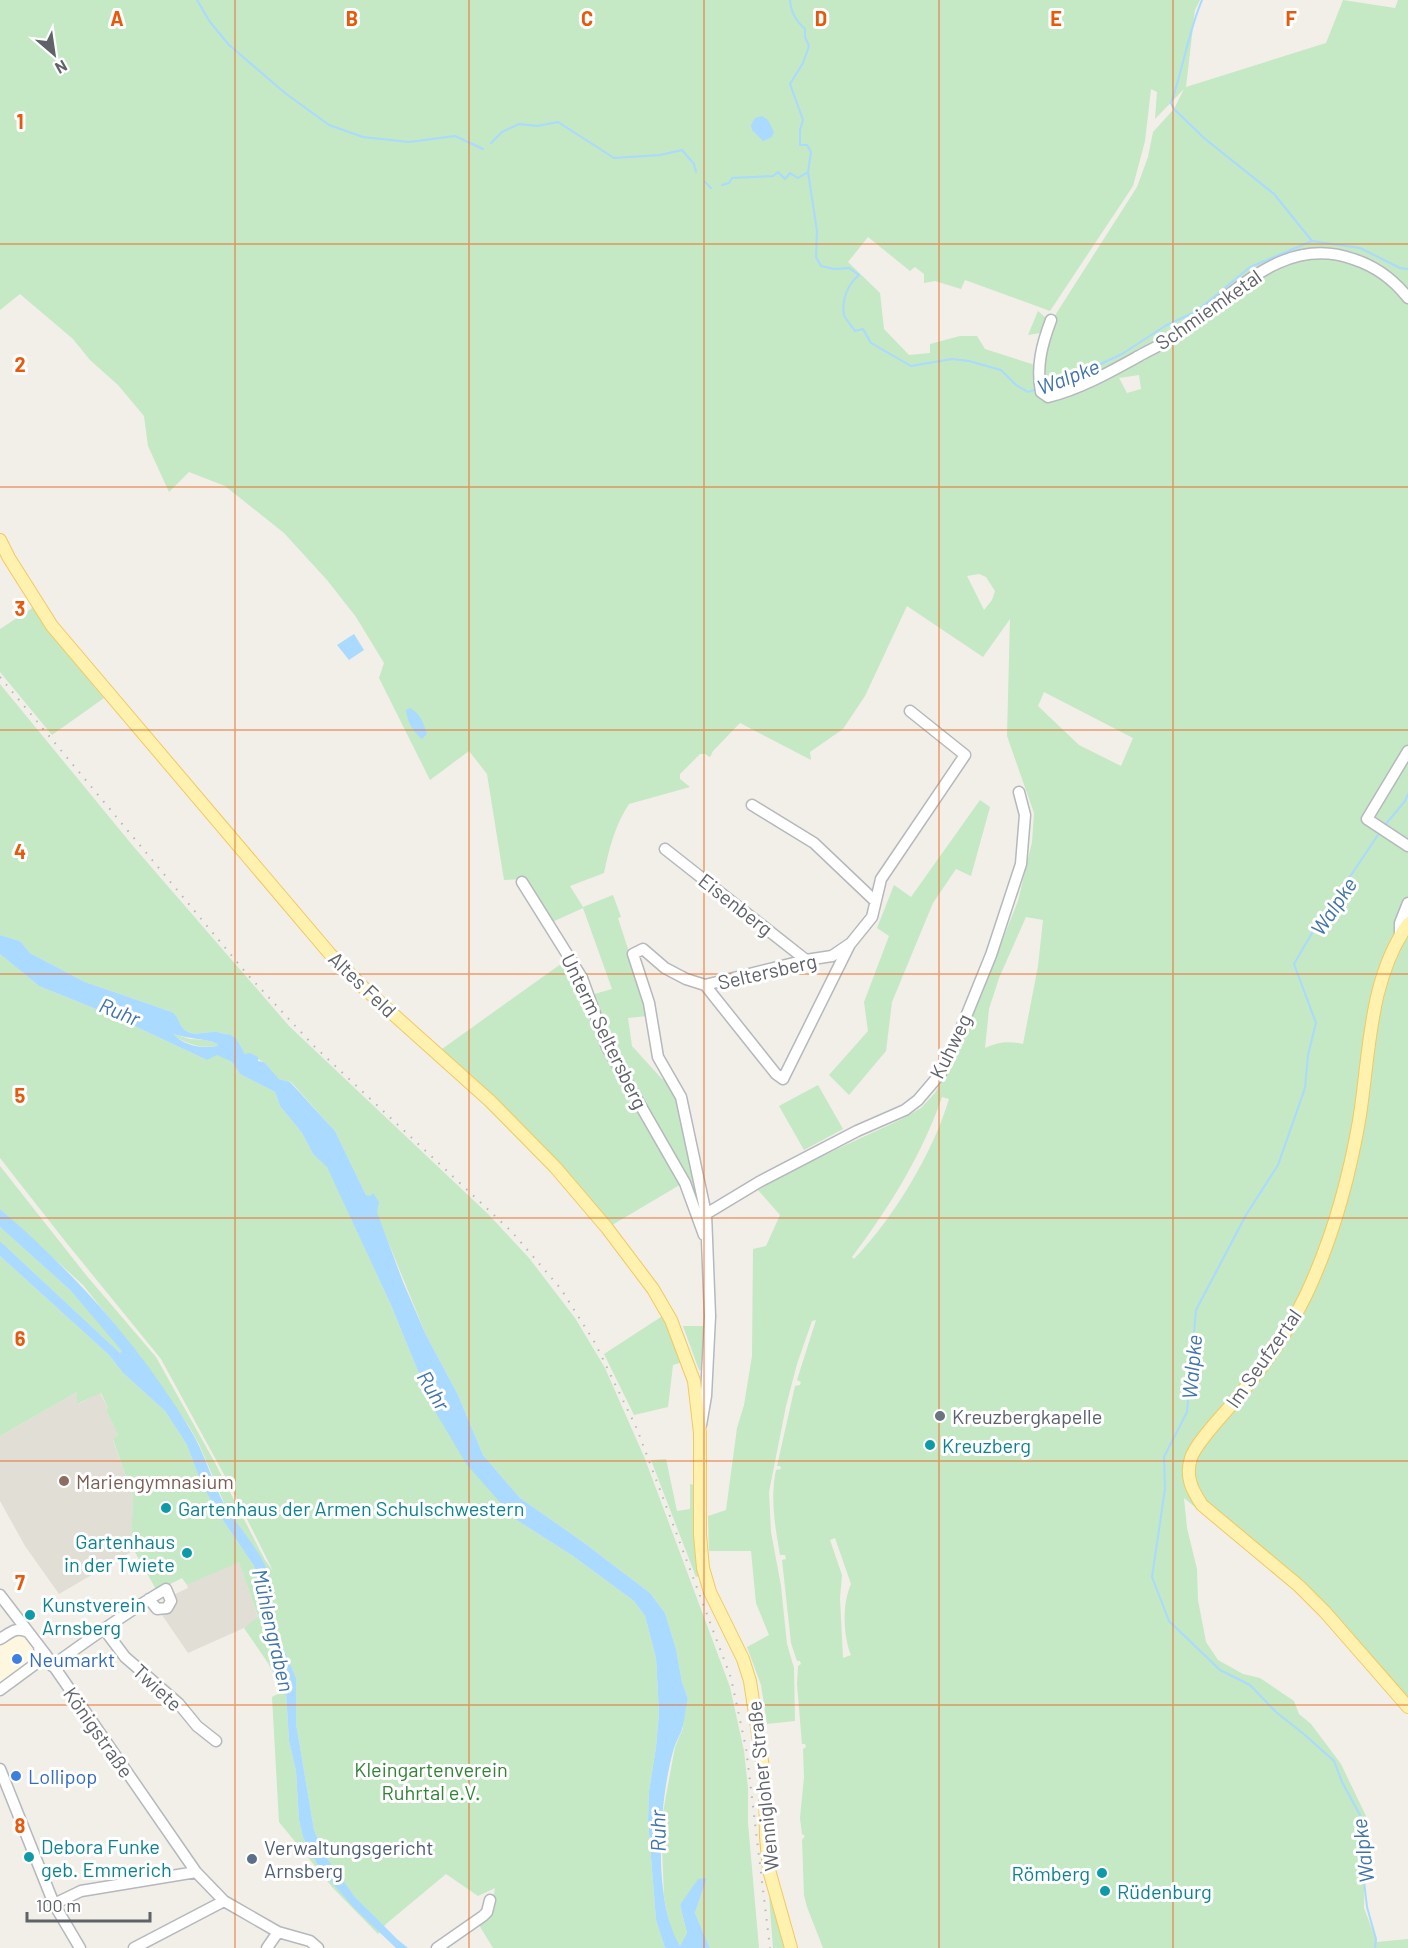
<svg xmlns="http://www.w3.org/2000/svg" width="1408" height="1948" font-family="Barlow,sans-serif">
<rect width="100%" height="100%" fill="#f1efe8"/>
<path fill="#fef7e0" d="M18 1633 27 1636 37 1652 32 1661 0 1684V1645Z"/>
<path fill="#e1ded6" d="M77 1392 78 1404 100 1393 108 1408 106 1410 118 1435 113 1440 133 1497 131 1552 59 1594 25 1546 0 1501V1436Z
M239 1561 258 1618 244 1628 188 1653 162 1615 173 1609 175 1605V1594L188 1588 187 1585Z"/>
<path fill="#c5e8c5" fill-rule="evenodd" d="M0 0H1200L1195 10 1186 87 1326 43 1343 0 1395 8 1398 0H1408V1714L1299 1592 1184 1498 1187 1528 1197 1569 1198 1600 1206 1642 1218 1660 1243 1674 1260 1678 1294 1701 1299 1714 1311 1724 1341 1764 1366 1816 1364 1908 1377 1942 1408 1939V1948H823L807 1907 804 1895 802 1840 805 1836 802 1834 800 1818 804 1777 803 1749 806 1747 805 1744H802L797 1684 798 1666 801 1664 800 1661H797L791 1643 782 1560 786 1559 785 1555H780C775 1527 770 1498 776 1470L781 1469 780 1466H777L795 1386 800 1385 801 1382 797 1380 816 1320 812 1321 797 1364 786 1406 769 1492 771 1532 781 1586 787 1644 794 1668 795 1721 767 1724 761 1685 747 1647 769 1635 756 1603 751 1551H709L708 1516 726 1510 737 1428 744 1405 752 1356 753 1249 766 1246 780 1215 758 1190 811 1161 902 1119 921 1108 935 1093 955 1059 1018 901 1032 842 1034 813 1007 736 1010 619 983 657 907 606 865 696 843 729 810 752 811 760 740 723 713 751 710 757 705 754H700L680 774V779L690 787 629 804C615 825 609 849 604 873L570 886 583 907 613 895 621 917 618 918 628 949 629 960 634 970 647 1016 628 1018 632 1046 662 1079H668L677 1095 704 1217 614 1053 591 995 612 989 583 908 550 923 524 879 504 880 487 774 469 751 430 780 379 678 384 663 356 617 327 580 284 533 225 486 189 472 169 492 148 446 144 416 118 385 90 360 73 339 20 294 0 310ZM1151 89 1157 92 1155 119 1184 89 1174 109 1153 132 1148 157 1137 187 1054 317 1042 346 1048 397 1045 399 1035 392V365L985 349 977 336H960L930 344V353L909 355 884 329 880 293 848 262 868 237 910 271 915 267 924 274V283L935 281 961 289 965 280 1050 311 1133 186 1145 141ZM1139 375 1141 389 1127 393 1119 378ZM979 574 986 577 995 591 992 600 984 610 967 576ZM1044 692 1133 738 1121 766 1079 745 1038 706ZM1026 917 1043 920 1038 966 1023 1044C1008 1041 998 1042 985 1048L989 1009 999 978ZM942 1097 949 1099C933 1153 893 1219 854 1259L852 1257C889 1208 922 1155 942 1097ZM835 1538 851 1584C842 1604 843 1635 851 1655L843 1658 840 1598 842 1575 830 1540Z
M1038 311 1046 318 1040 333 1028 335Z
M34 607 64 649 104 698 52 735 0 672V629Z
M0 684 133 846 289 1026 488 1214 529 1258 575 1318 605 1368 645 1459 730 1687 744 1751 748 1788V1823L759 1948H710L695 1913 707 1878 680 1905 687 1933 680 1947 670 1928 664 1896 661 1823 675 1747 683 1728 685 1708 688 1699 682 1682 676 1649 665 1613 650 1593 583 1542 520 1498 483 1455 458 1395 426 1335 370 1197 366 1195 335 1131 291 1082 279 1079 264 1062 245 1054 236 1038 229 1034C223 1035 221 1032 215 1032 205 1031 191 1038 183 1028 178 1022 178 1018 172 1012L85 982 30 953 20 941 0 935Z
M980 800 990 807 971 876 956 869 933 903 892 1002 886 1051 849 1095 829 1075 868 1031 864 1002 889 936 877 928 894 885 911 897Z
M0 954 39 986 113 1016 207 1060 217 1054 232 1062 240 1074 275 1092 280 1106 302 1133 313 1154 327 1166 391 1305 433 1408 515 1519 573 1556 634 1601 645 1616 656 1658 659 1713 656 1747 649 1791 648 1820 656 1920 665 1948H493L479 1925 490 1917 495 1888 478 1896 446 1874 386 1924 378 1934 333 1888 279 1822 272 1697 278 1694 281 1688 268 1663 244 1628 258 1617 239 1562 187 1585 182 1578 157 1591 131 1545 133 1497 113 1439 118 1435 106 1410 108 1408 101 1393 77 1404V1392L0 1436V1256L109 1355 123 1373 142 1359 83 1285 0 1209V1166L86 1275 156 1357 214 1461 265 1560 273 1571 232 1489 161 1359 65 1241 0 1158ZM142 1359 190 1428 199 1444 225 1505 263 1562 278 1635 296 1678V1723L314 1830 326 1857 343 1881 355 1897 383 1926 319 1868 303 1837 299 1820 296 1771 289 1741 285 1676 267 1633 254 1566 220 1516 202 1485 187 1445 180 1434 165 1411 124 1374Z
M565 961 578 982 610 1064 642 1112 662 1153 683 1183 607 1228 512 1115 442 1049Z
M170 1033 190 1039 205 1040 219 1044 217 1046C198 1049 185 1043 170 1033Z
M818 1085 843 1129 804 1150 779 1106Z
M0 1227 70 1290 123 1351 120 1353 0 1241Z
M664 1315 683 1362 673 1365 668 1407 634 1415 604 1354Z
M683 1326H705L703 1371 699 1370Z
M666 1459 677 1511 690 1509V1484L694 1485 699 1576 696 1577 651 1460Z
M769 1895 784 1948H773Z"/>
<path fill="#aadaff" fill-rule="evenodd" d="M762 116 768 120 774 132 772 137 763 141 752 130 751 125 755 118Z
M354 634 364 650 349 660 337 645Z
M410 708C420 713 424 724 427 734L422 739C413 732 407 721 406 710Z
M0 935 20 941 30 953 85 982 172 1012C179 1018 178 1022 183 1028 191 1038 205 1031 215 1032 221 1032 223 1035 229 1034L236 1038 245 1054 250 1053 258 1057V1061L264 1062 279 1079 290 1082 335 1131 366 1195 370 1196 373 1193 379 1202 377 1212 403 1282 426 1335 458 1395 483 1455 520 1498 583 1542 650 1593 665 1613 676 1649 682 1682 688 1699C685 1709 685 1717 683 1726 681 1734 676 1741 674 1748 659 1799 652 1901 680 1946L687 1933 680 1905 698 1879 707 1878 695 1913 710 1948H665L656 1920 648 1820 649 1791 656 1747 659 1713 656 1658 645 1616 634 1601 573 1556 515 1519 467 1465 433 1408 391 1305 327 1167 313 1154 302 1133 280 1106 275 1092 240 1074 232 1062 217 1055 207 1060 113 1016 39 986 0 954ZM173 1034C188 1039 204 1038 218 1044L217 1046C200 1049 184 1045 173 1034Z
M0 1209C74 1272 140 1346 190 1429 205 1453 211 1480 224 1504 235 1524 278 1569 270 1591L278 1635 296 1678V1723L314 1830 326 1857 355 1897 397 1939 408 1948H396L355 1909 319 1868 303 1837 299 1820 296 1771 289 1741 285 1676 267 1633 254 1566 220 1516 202 1485 187 1445 180 1434 165 1411 123 1373 109 1355 0 1256V1241L120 1353 122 1351 70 1290 0 1227Z"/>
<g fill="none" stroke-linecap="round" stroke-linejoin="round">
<path stroke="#aadaff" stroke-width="2" d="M197 0 210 22 229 45 285 93 329 125 363 137 409 142 455 136 483 149
M790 0C791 13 796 21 805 29V37L809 46 803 63 790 84 803 120 800 130V145H807L811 152 808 172 817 231 816 257 821 266 834 269 849 268 859 275C848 284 841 300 844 315 846 320 852 326 855 331L863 329 871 343 911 366 952 359 969 361 1001 370 1016 385 1028 392 1037 389
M1202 0C1188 33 1183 69 1171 103L1174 109 1204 138 1274 194 1312 241
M491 143 502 132 519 124 537 126 558 122 614 158 660 155 682 150 694 164 696 172
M705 182 711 188
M722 185 729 183 732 178 773 176 778 172 785 179 790 173 798 178 808 172
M1043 387 1073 377 1122 354 1165 326 1197 311 1250 267 1312 241 1360 248 1400 268 1408 269
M1385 825 1405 801 1408 794
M1375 1948 1376 1939 1367 1907 1362 1864 1360 1815 1342 1782 1334 1761 1305 1735 1276 1712 1250 1685 1220 1670 1169 1621 1152 1577 1165 1489 1164 1457 1187 1412 1196 1310 1246 1215 1278 1165 1305 1088 1308 1055 1316 1023 1294 964 1312 933 1380 832"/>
<g stroke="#b5b8bc" stroke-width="13">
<path id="minor" d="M1051 320C1042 344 1036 366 1041 392L1048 397C1080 389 1110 372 1139 356 1151 349 1164 344 1175 336 1230 300 1280 233 1353 259 1375 266 1394 280 1408 298
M1408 751 1367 819 1408 846
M752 805 814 843 875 901
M665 849 806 960
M522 882 582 978 607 1047 685 1183 704 1235
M1400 935V923L1408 903
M705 985 776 1074 783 1079 850 944
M706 1214 759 1182 857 1131 905 1110 918 1100 941 1073 954 1046 991 955 1021 864 1025 815 1019 792
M701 1425 706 1396 710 1316 706 1214 681 1097 658 1057 649 1003 633 954 643 949 665 968 686 979 705 985 806 960 832 956 851 943 872 917 881 879 965 755 910 711
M0 1595 46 1655 196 1872 224 1901 278 1932 310 1941 318 1948
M104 1629 125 1657 179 1704 197 1726 216 1741
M0 1639C10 1633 16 1626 28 1632
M52 1666C89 1639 127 1612 166 1589L171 1601 167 1608 157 1609 149 1599
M0 1690 38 1662 40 1656 39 1646
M0 1769 54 1904 80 1948
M54 1904 81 1891 196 1872
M134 1948 224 1901
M267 1948 278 1932
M437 1948 483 1916 487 1912 490 1900"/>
</g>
<g stroke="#f2c960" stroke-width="14">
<path id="major" d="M0 540 9 558 52 626 330 954 364 988 490 1101 555 1167 607 1228 653 1289 671 1320 694 1381 700 1433V1535L703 1568 710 1592 743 1659 750 1681 765 1781 766 1837 769 1870 791 1948
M1408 924C1368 981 1370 1054 1359 1121 1349 1178 1331 1242 1306 1295 1288 1332 1264 1366 1238 1397 1226 1412 1196 1442 1191 1458 1185 1477 1192 1490 1202 1505L1299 1586 1325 1612 1408 1707"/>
</g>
<use href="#minor" stroke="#fff" stroke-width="10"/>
<use href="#major" stroke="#fff2af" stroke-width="12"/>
<path stroke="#b6b7b8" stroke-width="2" stroke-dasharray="1.5 8" stroke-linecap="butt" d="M0 677 247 974 313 1045 512 1232 561 1289 595 1343 637 1429 731 1678 746 1748 770 1948"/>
</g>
<path fill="none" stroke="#e8590c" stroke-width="1.5" stroke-opacity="0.55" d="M235 0V1948M469 0V1948M704 0V1948M939 0V1948M1173 0V1948M0 244H1408M0 487H1408M0 730H1408M0 974H1408M0 1218H1408M0 1461H1408M0 1705H1408"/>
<circle fill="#6b7280" stroke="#fff" stroke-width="2" cx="940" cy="1416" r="6"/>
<g fill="#0f9aa8" stroke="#fff" stroke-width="2">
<circle cx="930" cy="1445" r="6"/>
<circle cx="166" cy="1508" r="6"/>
<circle cx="187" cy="1553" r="6"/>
<circle cx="30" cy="1615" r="6"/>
<circle cx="29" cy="1857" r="6"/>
<circle cx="1102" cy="1873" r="6"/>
<circle cx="1105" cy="1891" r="6"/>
</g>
<circle fill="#8d6e63" stroke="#fff" stroke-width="2" cx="64" cy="1481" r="6"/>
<g fill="#3f7fe0" stroke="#fff" stroke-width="2">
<circle cx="17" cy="1659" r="6"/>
<circle cx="16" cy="1776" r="6"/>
</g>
<circle fill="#5c6f8a" stroke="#fff" stroke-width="2" cx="252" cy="1859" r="6"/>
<g text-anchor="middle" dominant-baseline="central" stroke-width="6" stroke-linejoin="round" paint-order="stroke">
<g font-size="20" fill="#5f6368" stroke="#fff">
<text transform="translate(1208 309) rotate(-35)">Schmiemketal</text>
<text transform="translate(736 904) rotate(38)">Eisenberg</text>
<text transform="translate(767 971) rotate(-13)">Seltersberg</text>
<text transform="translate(363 984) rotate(44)">Altes Feld</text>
<text transform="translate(605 1031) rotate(64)">Unterm Seltersberg</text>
<text transform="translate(950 1046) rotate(-64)">Kuhweg</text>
<text transform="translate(1263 1358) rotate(-55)">Im Seufzertal</text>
<text transform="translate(158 1687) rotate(43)">Twiete</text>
<text transform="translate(99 1732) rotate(55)">Königstraße</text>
<text transform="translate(762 1786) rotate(-96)">Wennigloher Straße</text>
</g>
<g font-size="20" fill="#5b616d" stroke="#fff" text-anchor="start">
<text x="952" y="1416">Kreuzbergkapelle</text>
</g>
<g font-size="20" fill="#0d838f" stroke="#fff" text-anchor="start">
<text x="942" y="1445">Kreuzberg</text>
<text x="178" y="1508">Gartenhaus der Armen Schulschwestern</text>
<text x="175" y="1541" text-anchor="end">Gartenhaus<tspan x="175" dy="23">in der Twiete</tspan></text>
<text x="42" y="1604">Kunstverein<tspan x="42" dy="23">Arnsberg</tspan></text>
<text x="41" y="1846">Debora Funke<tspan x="41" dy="23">geb. Emmerich</tspan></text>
<text x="1090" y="1873" text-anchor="end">Römberg</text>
<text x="1117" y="1891">Rüdenburg</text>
</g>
<g font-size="20" fill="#785e54" stroke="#fff" text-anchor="start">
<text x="76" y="1481">Mariengymnasium</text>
</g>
<g font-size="20" fill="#366cbe" stroke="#fff" text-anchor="start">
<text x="29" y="1659">Neumarkt</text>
<text x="28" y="1776">Lollipop</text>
</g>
<g font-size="20" fill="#348238" stroke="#fff">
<text x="431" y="1769">Kleingartenverein<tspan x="431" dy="23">Ruhrtal e.V.</tspan></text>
</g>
<g font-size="20" fill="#4e5e75" stroke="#fff" text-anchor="start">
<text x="264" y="1847">Verwaltungsgericht<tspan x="264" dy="23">Arnsberg</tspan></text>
</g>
<g font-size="21" font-style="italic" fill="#4174aa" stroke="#fff">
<text transform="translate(1068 376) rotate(-21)">Walpke</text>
<text transform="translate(1333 906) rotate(-56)">Walpke</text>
<text transform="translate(120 1011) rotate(22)">Ruhr</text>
<text transform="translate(1191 1367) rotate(-85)">Walpke</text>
<text transform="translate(434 1390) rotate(59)">Ruhr</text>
<text transform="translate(274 1630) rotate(77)">Mühlengraben</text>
<text transform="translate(657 1831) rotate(-91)">Ruhr</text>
<text transform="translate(1362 1851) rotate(-97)">Walpke</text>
</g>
</g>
<g font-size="20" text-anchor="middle" font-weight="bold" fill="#e8590c" stroke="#fff" stroke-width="6" stroke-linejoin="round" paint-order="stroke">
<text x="117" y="26">A</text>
<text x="352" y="26">B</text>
<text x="587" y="26">C</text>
<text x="821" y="26">D</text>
<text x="1056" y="26">E</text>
<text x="1291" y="26">F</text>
<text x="20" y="129">1</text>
<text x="20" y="372">2</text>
<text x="20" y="616">3</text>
<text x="20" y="859">4</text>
<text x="20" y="1103">5</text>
<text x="20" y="1346">6</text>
<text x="20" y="1590">7</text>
<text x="20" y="1833">8</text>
</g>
<g transform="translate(54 54) rotate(151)" stroke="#ffffff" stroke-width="4.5" paint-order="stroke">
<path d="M0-4.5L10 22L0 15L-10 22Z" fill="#5f6368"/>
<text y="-9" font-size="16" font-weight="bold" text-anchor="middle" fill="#5f6368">N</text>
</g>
<path d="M27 1912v9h123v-9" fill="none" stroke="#5f6368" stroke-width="3"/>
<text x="36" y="1912" font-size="18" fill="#5f6368" stroke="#ffffff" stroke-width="4.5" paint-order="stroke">100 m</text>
</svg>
